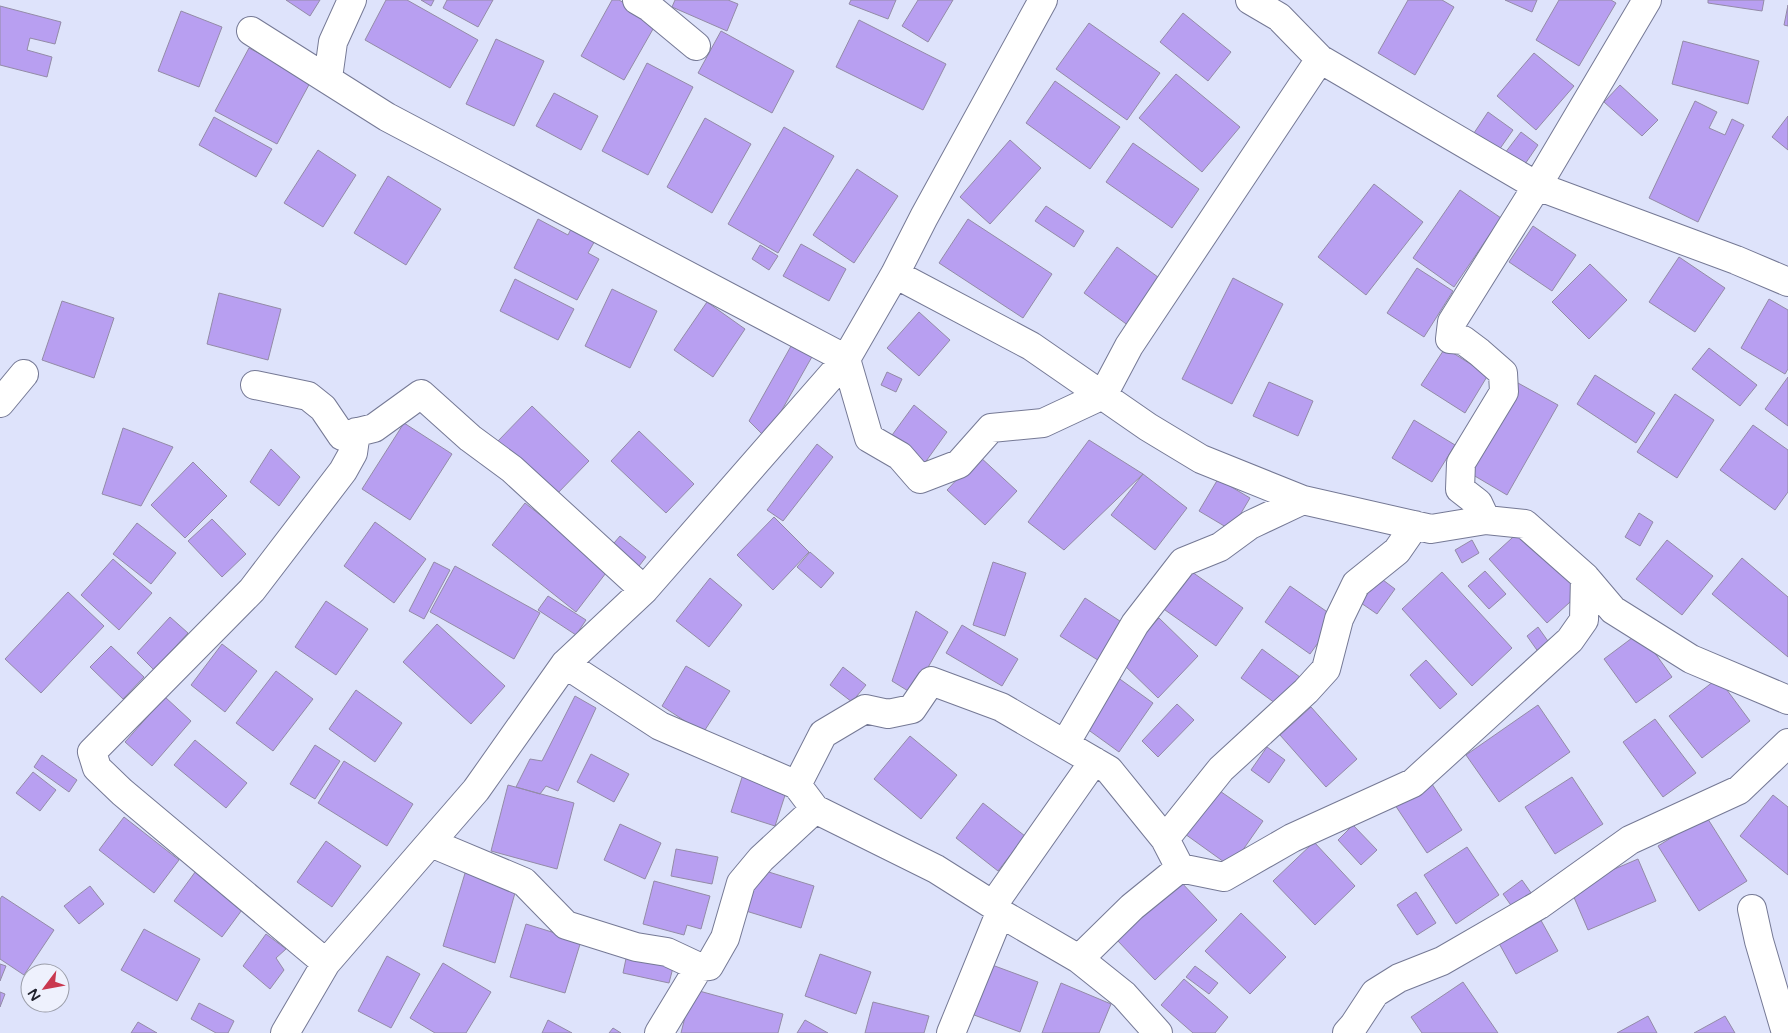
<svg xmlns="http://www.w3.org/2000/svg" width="1788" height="1033" font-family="'Varela Round',sans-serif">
<rect width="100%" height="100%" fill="#dee3fb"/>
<path fill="#b89ff1" stroke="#938ba7" d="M286 0H320L310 16Z
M386 0H407L478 40 450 88 365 40Z
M421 0H434L431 6Z
M447 0H493L478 27 443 8Z
M612 0H619L657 22 624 80 581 56Z
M675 0H728L738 4 727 31 672 7Z
M851 0H896L888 19 849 4Z
M918 0H953L928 42 902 26Z
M1408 0H1442L1454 7 1415 75 1378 53Z
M1505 0H1537L1532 12Z
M1559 0H1611L1616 3 1579 66 1536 40Z
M1708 0H1764L1762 11 1708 3Z
M1788 5V26L1784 25Z
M0 6 61 22 55 44 30 38 27 50 52 57 47 77 0 65Z
M181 11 222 27 199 87 158 71Z
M1183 13 1231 52 1208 81 1160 42Z
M859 20 946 64 923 110 836 67Z
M1089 23 1160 73 1127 120 1056 69Z
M721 31 794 71 772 113 698 73Z
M496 39 544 61 514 126 466 104Z
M1683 41 1759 61 1748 104 1672 84Z
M249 48 311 81 277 144 215 111Z
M1534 53 1574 86 1536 130 1497 96Z
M647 63 693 87 648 175 602 151Z
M1176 74 1240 127 1202 172 1139 118Z
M1055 81 1120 127 1090 169 1026 123Z
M1620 85 1658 120 1642 136 1604 102Z
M554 93 598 116 581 150 536 126Z
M1695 101 1717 112 1709 128 1725 135 1732 119 1744 125 1698 222 1649 198Z
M1488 112 1513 130 1499 150 1474 133Z
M1788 116V150L1772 137Z
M214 117 272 149 256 177 199 145Z
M705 118 751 144 712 213 667 187Z
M784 127 834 156 778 253 728 224Z
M1521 132 1538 145 1523 167 1505 153Z
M1010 140 1041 168 990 224 960 197Z
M1133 143 1199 189 1172 228 1106 182Z
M318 150 356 175 323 227 284 203Z
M857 169 898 196 854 263 813 235Z
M388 176 441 209 406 265 354 233Z
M1374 184 1423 222 1366 295 1318 257Z
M1460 190 1501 218 1454 287 1413 258Z
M1046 206 1084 231 1074 247 1035 221Z
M538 219 568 235 573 225 597 237 588 253 599 259 577 300 514 268Z
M968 219 1052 274 1023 318 939 263Z
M1533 226 1576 255 1552 291 1509 262Z
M801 244 846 269 829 301 783 276Z
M760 245 778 256 769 270 752 259Z
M1117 247 1162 280 1129 326 1084 293Z
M1679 257 1725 288 1695 332 1649 302Z
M1590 264 1627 300 1589 339 1552 302Z
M1417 268 1453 291 1424 337 1387 313Z
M1233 278 1283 304 1232 404 1182 379Z
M515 279 574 309 558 340 500 311Z
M612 289 657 311 630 368 585 346Z
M219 293 281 309 268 360 207 344Z
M1769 299 1788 310V369L1785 374 1741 348Z
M62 301 114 318 94 378 42 360Z
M707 302 745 329 713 377 674 350Z
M919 312 950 340 919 376 887 348Z
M795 339 813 355 766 438 749 421Z
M1445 348 1488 375 1465 413 1421 385Z
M1709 348 1757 385 1740 406 1692 369Z
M887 372 902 379 896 392 881 385Z
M1595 375 1655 413 1636 443 1577 404Z
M1788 377V426L1765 409Z
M1269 382 1313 401 1298 436 1253 416Z
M1518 383 1558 405 1507 495 1468 472Z
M1675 394 1714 420 1677 478 1637 452Z
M914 405 947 432 919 471 887 442Z
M532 406 589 461 554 497 497 442Z
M1414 420 1455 445 1432 482 1392 458Z
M404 423 452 454 410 520 362 489Z
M1753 425 1788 450V492L1775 510 1720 470Z
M123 428 173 447 141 506 102 494Z
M639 431 694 484 666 513 611 461Z
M1089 440 1143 474 1064 550 1028 522Z
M817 444 833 457 783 521 767 510Z
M271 449 300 477 279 506 250 482Z
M979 456 1017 491 985 525 947 490Z
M193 462 227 496 185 538 151 505Z
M1143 474 1187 508 1155 550 1111 515Z
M1218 479 1250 498 1231 530 1199 511Z
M525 503 609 569 576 612 492 545Z
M1639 513 1653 522 1640 546 1625 537Z
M774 517 809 552 773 590 737 555Z
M212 519 246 554 222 577 188 541Z
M375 522 426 559 394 603 344 566Z
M137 523 176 553 151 584 113 554Z
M1523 528 1581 592 1547 623 1489 559Z
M620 536 646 557 636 570 609 549Z
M1472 540 1479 553 1462 563 1455 550Z
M1667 540 1713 576 1682 615 1636 579Z
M810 552 834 573 821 588 797 567Z
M1742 558 1788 597V657L1712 594Z
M113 559 152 593 119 630 81 595Z
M434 562 450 570 424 619 409 611Z
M993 562 1026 573 1005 636 973 625Z
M455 566 540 613 514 659 430 612Z
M1185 567 1243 608 1216 646 1158 605Z
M1485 571 1506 594 1489 609 1468 586Z
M1442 572 1512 648 1472 686 1402 609Z
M1379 577 1395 589 1377 614 1361 603Z
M710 578 742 605 709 647 676 621Z
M1290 586 1336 618 1310 654 1265 622Z
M68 592 104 626 41 693 5 659Z
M548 596 586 620 576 635 538 610Z
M1085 598 1129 627 1104 664 1060 636Z
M326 601 368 629 336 675 295 647Z
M916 611 948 632 913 694 892 681Z
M170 617 188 633 154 670 137 653Z
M1159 618 1198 656 1158 698 1119 660Z
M437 624 505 686 471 724 403 662Z
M962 625 1018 659 1002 686 946 653Z
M1538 627 1550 644 1539 653 1527 636Z
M1640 632 1672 677 1636 703 1604 659Z
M222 644 257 671 225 712 191 685Z
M111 646 144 677 123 699 90 667Z
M1262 649 1304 680 1283 709 1241 678Z
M1426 660 1457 694 1440 709 1410 675Z
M686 666 730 691 703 733 662 706Z
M843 667 866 685 852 702 830 685Z
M276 671 313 699 273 751 236 723Z
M1117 677 1153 703 1119 752 1083 726Z
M1718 678 1750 721 1702 758 1669 716Z
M356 690 402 723 375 762 329 729Z
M575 696 596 708 558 791 546 786 540 794 516 787 530 759 542 761Z
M165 697 191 721 152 766 125 742Z
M1177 704 1194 720 1158 757 1142 741Z
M1538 705 1570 752 1499 802 1466 755Z
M1311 707 1357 759 1326 787 1280 735Z
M1655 719 1696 773 1663 797 1623 742Z
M910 736 957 775 921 819 874 779Z
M195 740 247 783 226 808 174 765Z
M315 745 340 761 315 799 290 784Z
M1267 747 1285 760 1269 783 1251 770Z
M591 754 629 774 614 802 577 782Z
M42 755 77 780 69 792 34 767Z
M344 761 413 804 387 846 318 803Z
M745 768 789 783 775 826 731 812Z
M33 772 56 790 40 811 16 793Z
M1572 777 1603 824 1555 854 1525 807Z
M1430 781 1462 830 1427 853 1395 805Z
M508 785 574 803 557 869 491 851Z
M1217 789 1263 821 1231 867 1185 834Z
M1773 795 1788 807V875L1740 836Z
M983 803 1025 836 998 871 956 838Z
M1706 816 1747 881 1699 911 1658 846Z
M124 817 179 860 154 893 99 850Z
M620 824 661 843 645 879 604 860Z
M1353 825 1377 850 1361 865 1338 840Z
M326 841 361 866 332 907 297 882Z
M1314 842 1355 886 1315 925 1273 881Z
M1467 847 1499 895 1456 924 1424 875Z
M676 849 718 857 712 884 671 876Z
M1638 859 1656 901 1588 930 1570 888Z
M201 864 250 899 222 937 174 901Z
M759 869 814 886 801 928 746 911Z
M466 870 517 886 495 963 443 946Z
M1179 880 1217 920 1155 980 1117 940Z
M1522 880 1534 897 1515 911 1503 894Z
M654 881 710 896 701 929 687 925 684 935 643 924Z
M90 886 104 904 79 924 64 906Z
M1416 892 1436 923 1417 935 1397 905Z
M2 896 54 930 24 975 0 959V899Z
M1241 913 1286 957 1250 994 1205 951Z
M1538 915 1558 951 1516 974 1496 938Z
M526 924 581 941 565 993 510 977Z
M144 929 200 959 177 1001 121 970Z
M266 934 286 949 276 958 284 970 270 989 243 966Z
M628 949 675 960 669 983 623 973Z
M820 954 871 972 856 1014 805 996Z
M387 956 420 974 391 1028 358 1011Z
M984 962 1038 982 1020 1032 966 1012Z
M443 963 491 992 466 1033H435L410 1018Z
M0 964 6 966 0 981Z
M1195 966 1218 983 1209 994 1186 977Z
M1184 979 1228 1017 1215 1033H1193L1161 1005Z
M1463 982 1498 1033H1422L1411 1017Z
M1061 983 1111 1004 1099 1033H1042Z
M692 989 783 1014 778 1033H681Z
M0 992 5 994 0 1007Z
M873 1002 929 1016 924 1033H865Z
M199 1003 234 1021 228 1033H216L191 1019Z
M1648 1016 1657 1033H1617Z
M1725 1016 1735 1033H1694Z
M548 1020 572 1033H542Z
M805 1020 828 1033H797Z
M138 1022 157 1033H131Z
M613 1028 621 1033H609Z"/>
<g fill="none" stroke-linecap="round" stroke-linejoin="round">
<g stroke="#757995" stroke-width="30">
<path id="minor" d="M637 0 649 7 696 46
M1250 0 1279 17 1320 59 1537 186 1736 260 1788 282
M251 31 387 117 846 359 869 438 900 456 920 479 959 464 991 428 1043 423 1103 395 1129 346 1320 59
M328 78 333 42 352 0
M895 274 1031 346 1148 427 1201 459 1303 500 1431 529 1486 520 1525 524 1585 577 1613 610 1691 659 1788 700
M255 385 308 396 323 408 342 436 374 428 421 394 470 438 512 469 644 590
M0 403 24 374
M1486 520 1478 503 1460 489 1461 463 1504 392 1503 373 1479 352 1463 340 1450 339 1452 322 1537 186 1647 0
M565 664 660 726 797 785 815 809 936 869 993 905 1000 913 1079 959 1124 995 1158 1033
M1065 744 1135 624 1183 562 1220 547 1250 525 1303 500
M797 785 823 734 865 709 888 714 912 709 931 681 1001 707 1109 770 1165 839 1180 868
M1165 839 1221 769 1306 691 1326 669 1339 619 1356 584 1397 551 1415 525
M431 843 524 882 566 925 636 947 667 952 699 967
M993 905 1094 761
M1752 909 1759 941 1786 1033
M1079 959 1132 907 1180 868 1224 877 1292 838 1413 783 1570 640 1584 620 1585 577
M326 963 122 792 97 768 92 752 252 590 343 471 353 453 356 432
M285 1033 326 963 476 790 565 664 644 590 846 359 895 274 924 217 1043 0
M659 1033 699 967 709 966 725 938 741 883 761 859 815 809
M951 1033 1000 913
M1347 1033 1354 1025 1375 993 1399 978 1442 961 1539 905 1630 840 1739 790 1788 743"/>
</g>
<use href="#minor" stroke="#fff" stroke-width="28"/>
</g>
<g transform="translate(45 988) rotate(238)"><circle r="24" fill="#eef1fd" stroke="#9b9ea9"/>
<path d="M0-4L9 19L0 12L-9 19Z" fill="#c9384f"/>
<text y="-8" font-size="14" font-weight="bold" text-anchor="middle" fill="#1f212c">N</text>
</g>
</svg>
